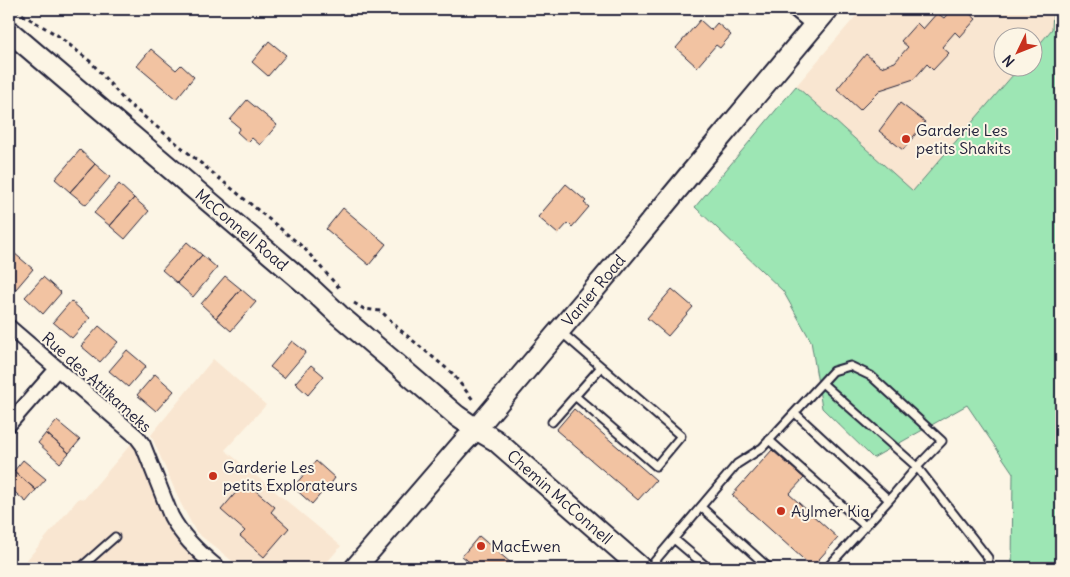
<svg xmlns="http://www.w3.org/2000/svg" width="1070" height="577" font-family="Delius,sans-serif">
<rect width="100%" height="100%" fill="#fcf5e5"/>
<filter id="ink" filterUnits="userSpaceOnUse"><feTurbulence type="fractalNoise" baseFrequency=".02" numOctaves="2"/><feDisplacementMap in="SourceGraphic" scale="10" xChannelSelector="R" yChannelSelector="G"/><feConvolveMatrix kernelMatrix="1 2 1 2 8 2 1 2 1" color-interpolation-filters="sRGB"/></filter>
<g filter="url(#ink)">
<path fill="#f9e6d1" d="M862 9H1053L1052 29 1033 52 1032 38H1002V68H1019L913 192 796 86Z
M213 359 266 405 225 450 341 546 322 568H241L196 532 180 502 151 435Z
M137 437 171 516 218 568H20L79 498 84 499Z"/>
<path fill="#9de6b4" stroke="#608478" d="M1053 9H1061V568H1012L1013 473 967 405 873 458 822 408 811 341 783 291 695 207 796 86 913 191 1019 68H1032L1033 52 1052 29Z"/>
<path fill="#f2c3a2" stroke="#22223b" d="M952 9H964L976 19 960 37 955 32 942 47 949 53 933 70 927 64 914 79 880 90 860 110 837 89 866 54 881 67 895 62 908 47 901 41 917 23 923 29 937 13 944 18Z
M700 20 711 30 717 23 731 35 720 48 716 45 697 67 676 48Z
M269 41 286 55 268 76 252 62Z
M151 49 176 70 181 65 194 77 176 99 137 66Z
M247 100 277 125 260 145 252 138 248 142 237 132 240 128 230 120Z
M900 103 925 122 903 150 879 131Z
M80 150 95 164 70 192 55 179Z
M95 164 110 177 86 205 70 192Z
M119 184 134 198 110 226 94 213Z
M566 184 586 201 584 203 589 207 572 227 568 223 558 234 538 217Z
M134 198 149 211 125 239 110 226Z
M343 208 386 244 369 265 326 229Z
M187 242 202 255 177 283 162 270Z
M14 253 33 269 16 289 9 284V259Z
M202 255 217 268 193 297 177 283Z
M225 276 241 289 216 318 201 304Z
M43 277 61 293 43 314 25 297Z
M241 289 256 302 231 331 216 318Z
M672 289 693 307 668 336 647 318Z
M71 301 90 318 72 338 53 322Z
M99 326 118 342 100 362 81 346Z
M292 341 306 352 284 378 270 367Z
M127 350 146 366 128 387 109 371Z
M311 365 324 376 308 395 295 383Z
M155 374 174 391 156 411 137 395Z
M574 409 656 480 638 500 556 430Z
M57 421 80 440 69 453 46 433Z
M46 433 69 453 60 463 38 443Z
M772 450 804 478 789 494 838 538 812 567 732 495Z
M23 460 46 479 36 490 14 471Z
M316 461 335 478 326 490 325 489 312 504 293 487Z
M14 471 36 490 26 502 9 487V476Z
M250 486 275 507 271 512 289 528 264 557 240 536 245 531 221 510 239 489 244 493Z
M479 536 511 563 507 568H477L462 556Z
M511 563 516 568H507Z"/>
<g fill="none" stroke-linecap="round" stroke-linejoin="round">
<g stroke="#22223b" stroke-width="11">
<path id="lane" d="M560 331 681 436 656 466 575 396
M822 383 917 467 988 558V568
M552 422 601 367
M769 440 865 526
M701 507 769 568
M674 539 708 568
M80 568 115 537
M649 568 737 464 762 448 833 371 850 366 871 376 942 441 917 467 889 500 795 413
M827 568 889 500"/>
</g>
<g stroke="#22223b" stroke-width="18">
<path id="street" d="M795 9 814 25
M9 327 137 437 143 445 171 516C182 537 199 553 218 568
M9 424 57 369"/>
</g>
<g stroke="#22223b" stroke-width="24">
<g id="secondary">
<path id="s1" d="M9 31 307 285 339 315 457 416 476 429 495 440 641 568"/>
<path id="s2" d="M355 568 461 445 476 429 609 272 700 162 828 9"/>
</g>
</g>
<path stroke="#22223b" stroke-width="3" stroke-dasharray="4 4" stroke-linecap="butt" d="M16 9 23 15 57 35 91 62 124 100 304 248 341 290
M354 303 364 309 381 311 399 329 452 373 474 401"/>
<use href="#lane" stroke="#fcf5e5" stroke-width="7"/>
<use href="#street" stroke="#fcf5e5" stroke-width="14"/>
<use href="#secondary" stroke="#fcf5e5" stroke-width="20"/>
</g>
</g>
<g fill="#c8321e" stroke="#fcf5e5" stroke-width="2">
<circle cx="906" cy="139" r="5"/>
<circle cx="213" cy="476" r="5"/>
<circle cx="781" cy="511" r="5"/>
<circle cx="481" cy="546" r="5"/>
</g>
<g text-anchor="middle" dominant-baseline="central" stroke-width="4" stroke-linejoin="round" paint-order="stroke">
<g font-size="16" fill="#22223b" stroke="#fcf5e5" text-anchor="start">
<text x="916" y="130">Garderie Les<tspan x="916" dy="18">petits Shakits</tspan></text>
<text x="223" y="467">Garderie Les<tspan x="223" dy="18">petits Explorateurs</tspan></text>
<text x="791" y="511">Aylmer Kia</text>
<text x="491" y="546">MacEwen</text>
</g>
<g font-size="16" fill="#22223b" stroke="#fcf5e5">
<text stroke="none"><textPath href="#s1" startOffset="306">McConnell Road</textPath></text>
<text stroke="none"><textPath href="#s2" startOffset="366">Vanier Road</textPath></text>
<text transform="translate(97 382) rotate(42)">Rue des Attikameks</text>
<text stroke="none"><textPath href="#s1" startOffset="722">Chemin McConnell</textPath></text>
</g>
</g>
<rect width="1070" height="577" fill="none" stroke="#fcf5e5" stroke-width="30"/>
<rect x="15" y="15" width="1040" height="547" fill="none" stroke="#22223b" stroke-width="2" filter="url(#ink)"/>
<g transform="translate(1018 52) rotate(227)"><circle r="24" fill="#fcf5e5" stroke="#a5a1a1"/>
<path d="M0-4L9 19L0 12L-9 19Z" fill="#c8321e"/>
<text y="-8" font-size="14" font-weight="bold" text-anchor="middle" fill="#22223b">N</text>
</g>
</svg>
